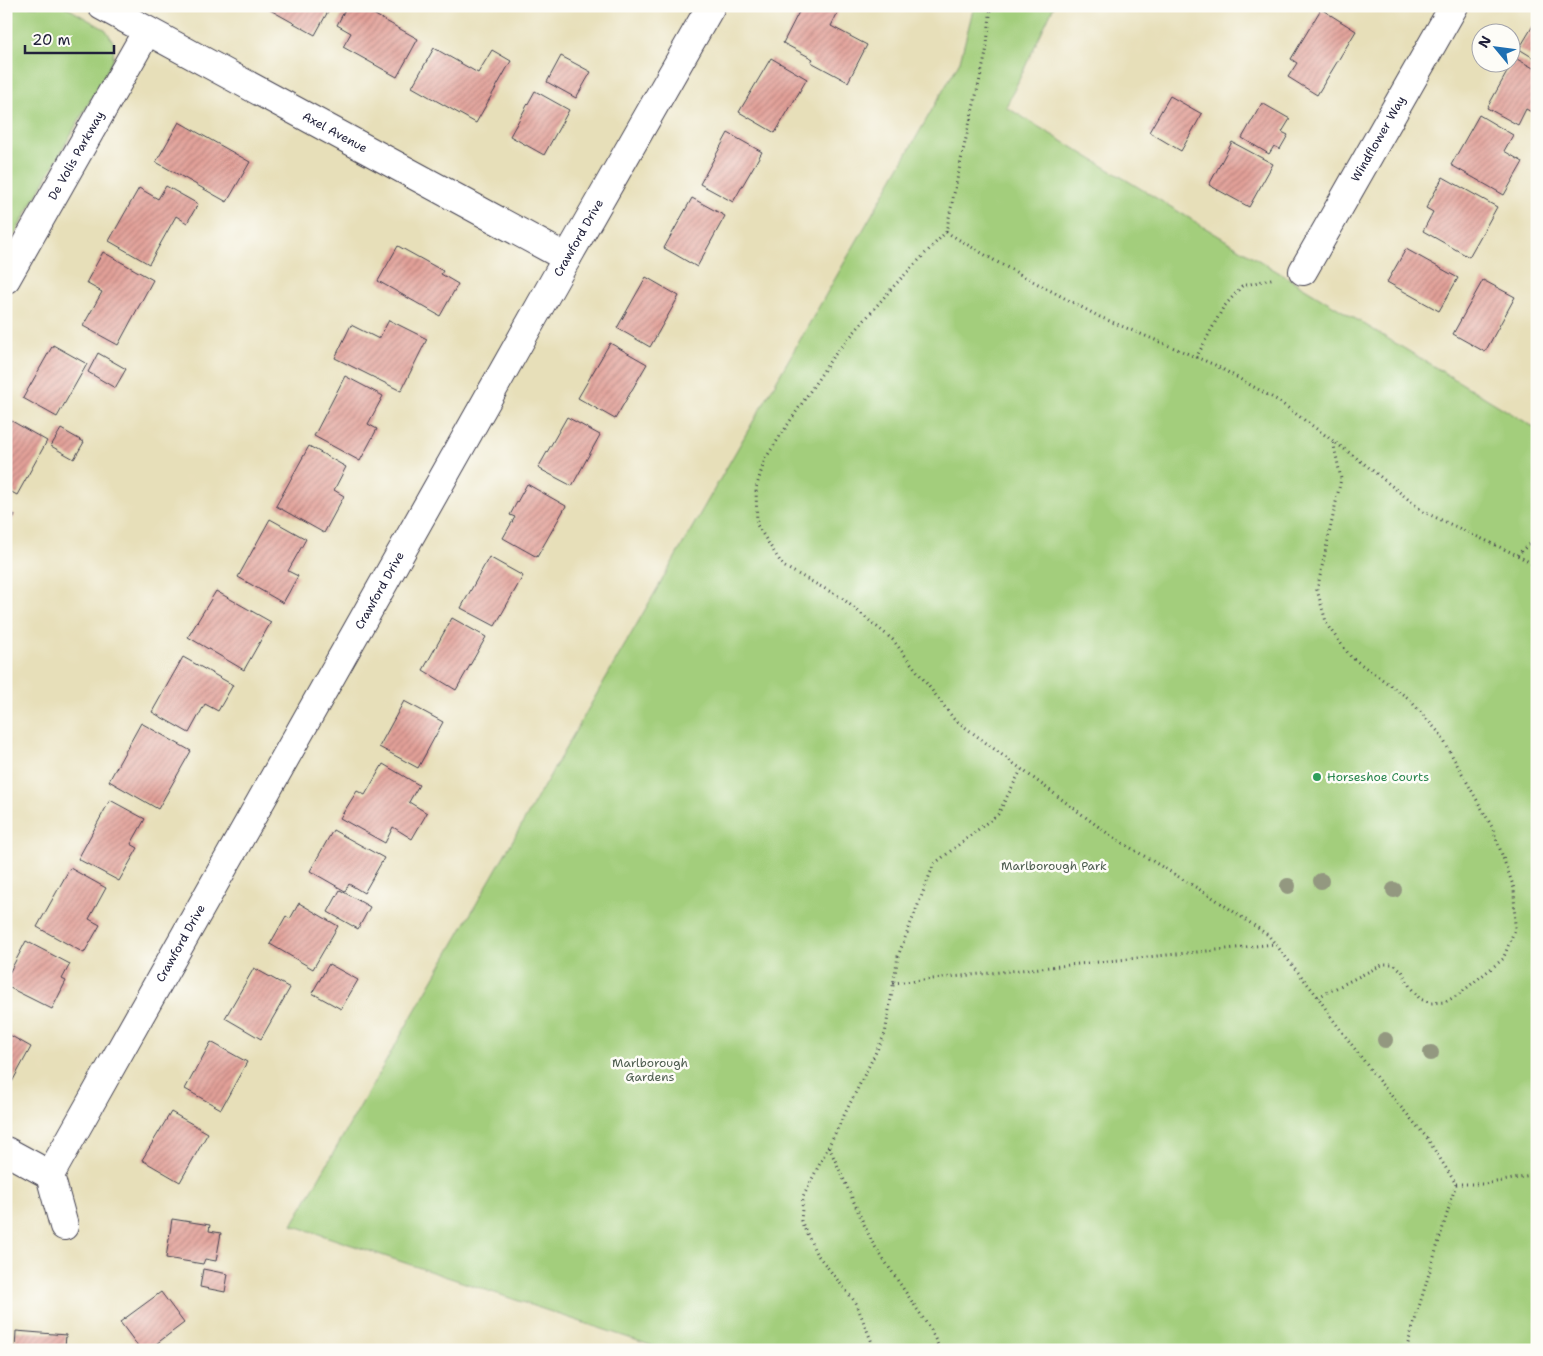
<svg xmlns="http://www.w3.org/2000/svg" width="1543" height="1356" font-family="'Shantell Sans',sans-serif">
<defs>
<pattern id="building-hatch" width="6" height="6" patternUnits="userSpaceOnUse" patternTransform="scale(1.25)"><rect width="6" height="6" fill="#e2a098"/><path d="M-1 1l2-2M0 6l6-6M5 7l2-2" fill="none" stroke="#b7827d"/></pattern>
</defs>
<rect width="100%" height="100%" fill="#fdfcf7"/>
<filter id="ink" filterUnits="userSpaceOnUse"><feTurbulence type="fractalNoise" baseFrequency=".02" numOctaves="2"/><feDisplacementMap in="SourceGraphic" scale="10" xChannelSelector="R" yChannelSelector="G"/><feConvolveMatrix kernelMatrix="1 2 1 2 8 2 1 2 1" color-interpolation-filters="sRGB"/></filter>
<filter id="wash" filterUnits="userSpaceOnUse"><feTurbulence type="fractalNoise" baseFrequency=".0096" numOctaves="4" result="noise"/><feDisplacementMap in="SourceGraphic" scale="20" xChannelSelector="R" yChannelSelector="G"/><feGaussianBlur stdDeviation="1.12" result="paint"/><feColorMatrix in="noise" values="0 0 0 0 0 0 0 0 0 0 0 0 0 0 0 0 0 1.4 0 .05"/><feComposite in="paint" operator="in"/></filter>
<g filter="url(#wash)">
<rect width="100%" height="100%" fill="#e7dfb9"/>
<path fill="#a3ce7b" stroke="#62785b" d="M6 6H64L106 30 114 43 113 60 6 249Z
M974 6H1054L1006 107 1537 429V1350H665L292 1225 960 61Z"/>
<g id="blocks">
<path fill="url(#building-hatch)" d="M263 6H331L315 35Z
M347 6H371L368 11 418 39 397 77 343 47 351 33 337 25Z
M802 6H841L831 26 867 45 848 82 811 62 813 59 783 43Z
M1321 9 1356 31 1317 95 1288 77 1297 63 1291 59Z
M1537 19V60L1519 49Z
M434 48 478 73 492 50 511 61 476 123 412 87Z
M561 56 591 72 576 98 547 82Z
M771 58 807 79 775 133 739 112Z
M1515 58 1537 70V115L1526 109 1518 125 1487 108Z
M535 91 569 110 544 155 510 136Z
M1170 96 1202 114 1181 151 1149 132Z
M1262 103 1290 119 1282 132 1288 135 1280 149 1274 146 1269 154 1242 138Z
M1479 115 1513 135 1504 151 1523 162 1504 195 1451 165Z
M179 122 250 162 227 202 156 162Z
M728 133 762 152 733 202 700 184Z
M1232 142 1273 164 1249 207 1209 185Z
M1443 177 1497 207 1469 257 1423 231 1433 212 1426 208Z
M166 186 198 204 187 223 176 216 149 264 109 241 139 188 158 199Z
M692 198 725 216 697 267 664 248Z
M398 246 443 271 441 274 458 284 440 316 378 281Z
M1406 249 1458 278 1439 311 1387 282Z
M103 252 153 280 118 345 83 326 102 292 86 283Z
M646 277 679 296 650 347 617 328Z
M1483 280 1515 297 1485 352 1453 334Z
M389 320 427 339 401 391 335 358 351 325 379 339Z
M610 343 647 364 615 419 578 398Z
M53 345 87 364 57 417 23 398Z
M98 353 126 369 115 388 88 372Z
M345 376 383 396 368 424 377 429 360 461 314 436Z
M567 417 600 435 572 486 538 468Z
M10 420 47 441 17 495 6 489V427Z
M61 429 84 442 74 459 51 446Z
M309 446 346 467 334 490 344 496 324 533 276 506Z
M527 484 566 506 537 557 503 538 515 517 510 515Z
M6 510 15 515 6 531Z
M270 519 306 539 288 571 298 576 283 603 238 577Z
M489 557 523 576 495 626 461 608Z
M216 591 271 622 244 670 188 637Z
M452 618 486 637 456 690 423 670Z
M183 657 233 685 218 711 205 704 189 733 152 712Z
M404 701 443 722 418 768 379 747Z
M141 723 191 751 158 809 109 781Z
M383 764 419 785 409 802 427 813 412 839 393 827 385 843 340 818 357 791 365 795Z
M110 800 145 819 131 844 138 848 119 881 78 859Z
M333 830 384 858 364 893 349 884 345 891 310 871Z
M70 868 106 888 89 919 100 925 84 953 37 927Z
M340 890 370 907 358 929 328 912Z
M299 903 338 926 313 969 270 944 286 916 290 919Z
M26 941 70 964 62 979 66 981 52 1009 6 986V979Z
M329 964 358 980 341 1009 312 993Z
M254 968 290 988 261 1039 225 1018Z
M6 1033 31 1047 12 1082 6 1078Z
M211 1042 247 1062 221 1109 185 1089Z
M171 1112 208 1133 180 1182 142 1160Z
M172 1219 210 1225 209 1231 221 1233 216 1261 205 1259 203 1264 166 1258Z
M203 1269 228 1274 225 1292 200 1287Z
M161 1292 184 1323 148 1350H141L120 1322Z
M16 1331 66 1335 65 1347 83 1348V1350H15Z"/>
</g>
</g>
<g filter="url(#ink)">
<use href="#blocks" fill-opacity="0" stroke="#403e4e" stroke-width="1"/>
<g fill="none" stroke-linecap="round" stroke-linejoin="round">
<g stroke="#403e4e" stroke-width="30">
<g id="minor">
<path id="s1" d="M102 6 567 258"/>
<path id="s2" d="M1303 271 1454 6"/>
<path id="s3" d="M6 279 147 31"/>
<path d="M6 1151 50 1175"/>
<path id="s4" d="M50 1175 567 258 711 6"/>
<path d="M50 1175 64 1226"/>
</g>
</g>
<path stroke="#403e4e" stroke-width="3" stroke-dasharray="1 4" stroke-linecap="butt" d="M991 6 986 53 963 151 946 232 892 288 832 358 765 459 756 488 757 525 783 566 842 598 893 640 954 719 1111 836 1212 897 1268 935 1318 997 1331 1017 1379 1081 1427 1138 1456 1184 1406 1350
M946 232 997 262 1100 317 1215 365 1277 400 1362 462 1424 512 1517 555 1537 567
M1196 358 1223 308 1242 286 1275 278
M1517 555 1537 537
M893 983 1275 944
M1318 997 1384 964H1394L1402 971 1410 987 1420 999 1431 1003 1445 1002 1458 995 1503 959 1515 929 1514 888 1492 827 1440 734 1408 698 1351 657 1327 625 1317 590 1341 479 1333 441
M829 1147 872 1242 931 1330 940 1350
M1456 1184H1484L1537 1175
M875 1350 856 1303 816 1253 801 1221 803 1197 885 1034 898 956 934 864 998 814 1021 770"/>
<use href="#minor" stroke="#fff" stroke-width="28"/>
</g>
<g fill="#939880">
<circle cx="1321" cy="881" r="8"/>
<circle cx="1288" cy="886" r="8"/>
<circle cx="1394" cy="890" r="8"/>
<circle cx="1385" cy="1040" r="8"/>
<circle cx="1431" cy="1053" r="8"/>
</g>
</g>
<circle fill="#2e9e5b" stroke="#fdfcf7" stroke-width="2" cx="1317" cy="777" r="5"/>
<g text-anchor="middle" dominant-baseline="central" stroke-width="5" stroke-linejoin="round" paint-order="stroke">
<g font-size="12" fill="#22223b" stroke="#fdfcf7">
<text stroke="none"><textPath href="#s1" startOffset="265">Axel Avenue</textPath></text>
<text stroke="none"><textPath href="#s2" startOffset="152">Windflower Way</textPath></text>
<text stroke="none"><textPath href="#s3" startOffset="142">De Volis Parkway</textPath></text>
<text stroke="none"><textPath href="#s4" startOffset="1076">Crawford Drive</textPath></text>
<text stroke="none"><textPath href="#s4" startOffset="671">Crawford Drive</textPath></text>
<text stroke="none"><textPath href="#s4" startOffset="266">Crawford Drive</textPath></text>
</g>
<g font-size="12" fill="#27864d" stroke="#fdfcf7" text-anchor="start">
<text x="1327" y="777">Horseshoe Courts</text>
</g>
<g font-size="12" fill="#4f5e51" stroke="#fdfcf7">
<text x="1054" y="866">Marlborough Park</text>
<text x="650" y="1063">Marlborough<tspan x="650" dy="14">Gardens</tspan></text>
</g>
</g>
<rect width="1543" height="1356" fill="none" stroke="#fdfcf7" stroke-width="25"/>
<g transform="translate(1496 48) rotate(299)"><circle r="24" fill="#fdfcf7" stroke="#a5a5ac"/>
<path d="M0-4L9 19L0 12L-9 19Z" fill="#1f6fb2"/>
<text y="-8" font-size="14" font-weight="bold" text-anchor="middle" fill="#22223b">N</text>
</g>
<path d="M25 45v8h89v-8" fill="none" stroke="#22223b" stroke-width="2.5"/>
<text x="32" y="45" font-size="15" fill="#22223b" stroke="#fdfcf7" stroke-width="4" paint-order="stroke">20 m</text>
</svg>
